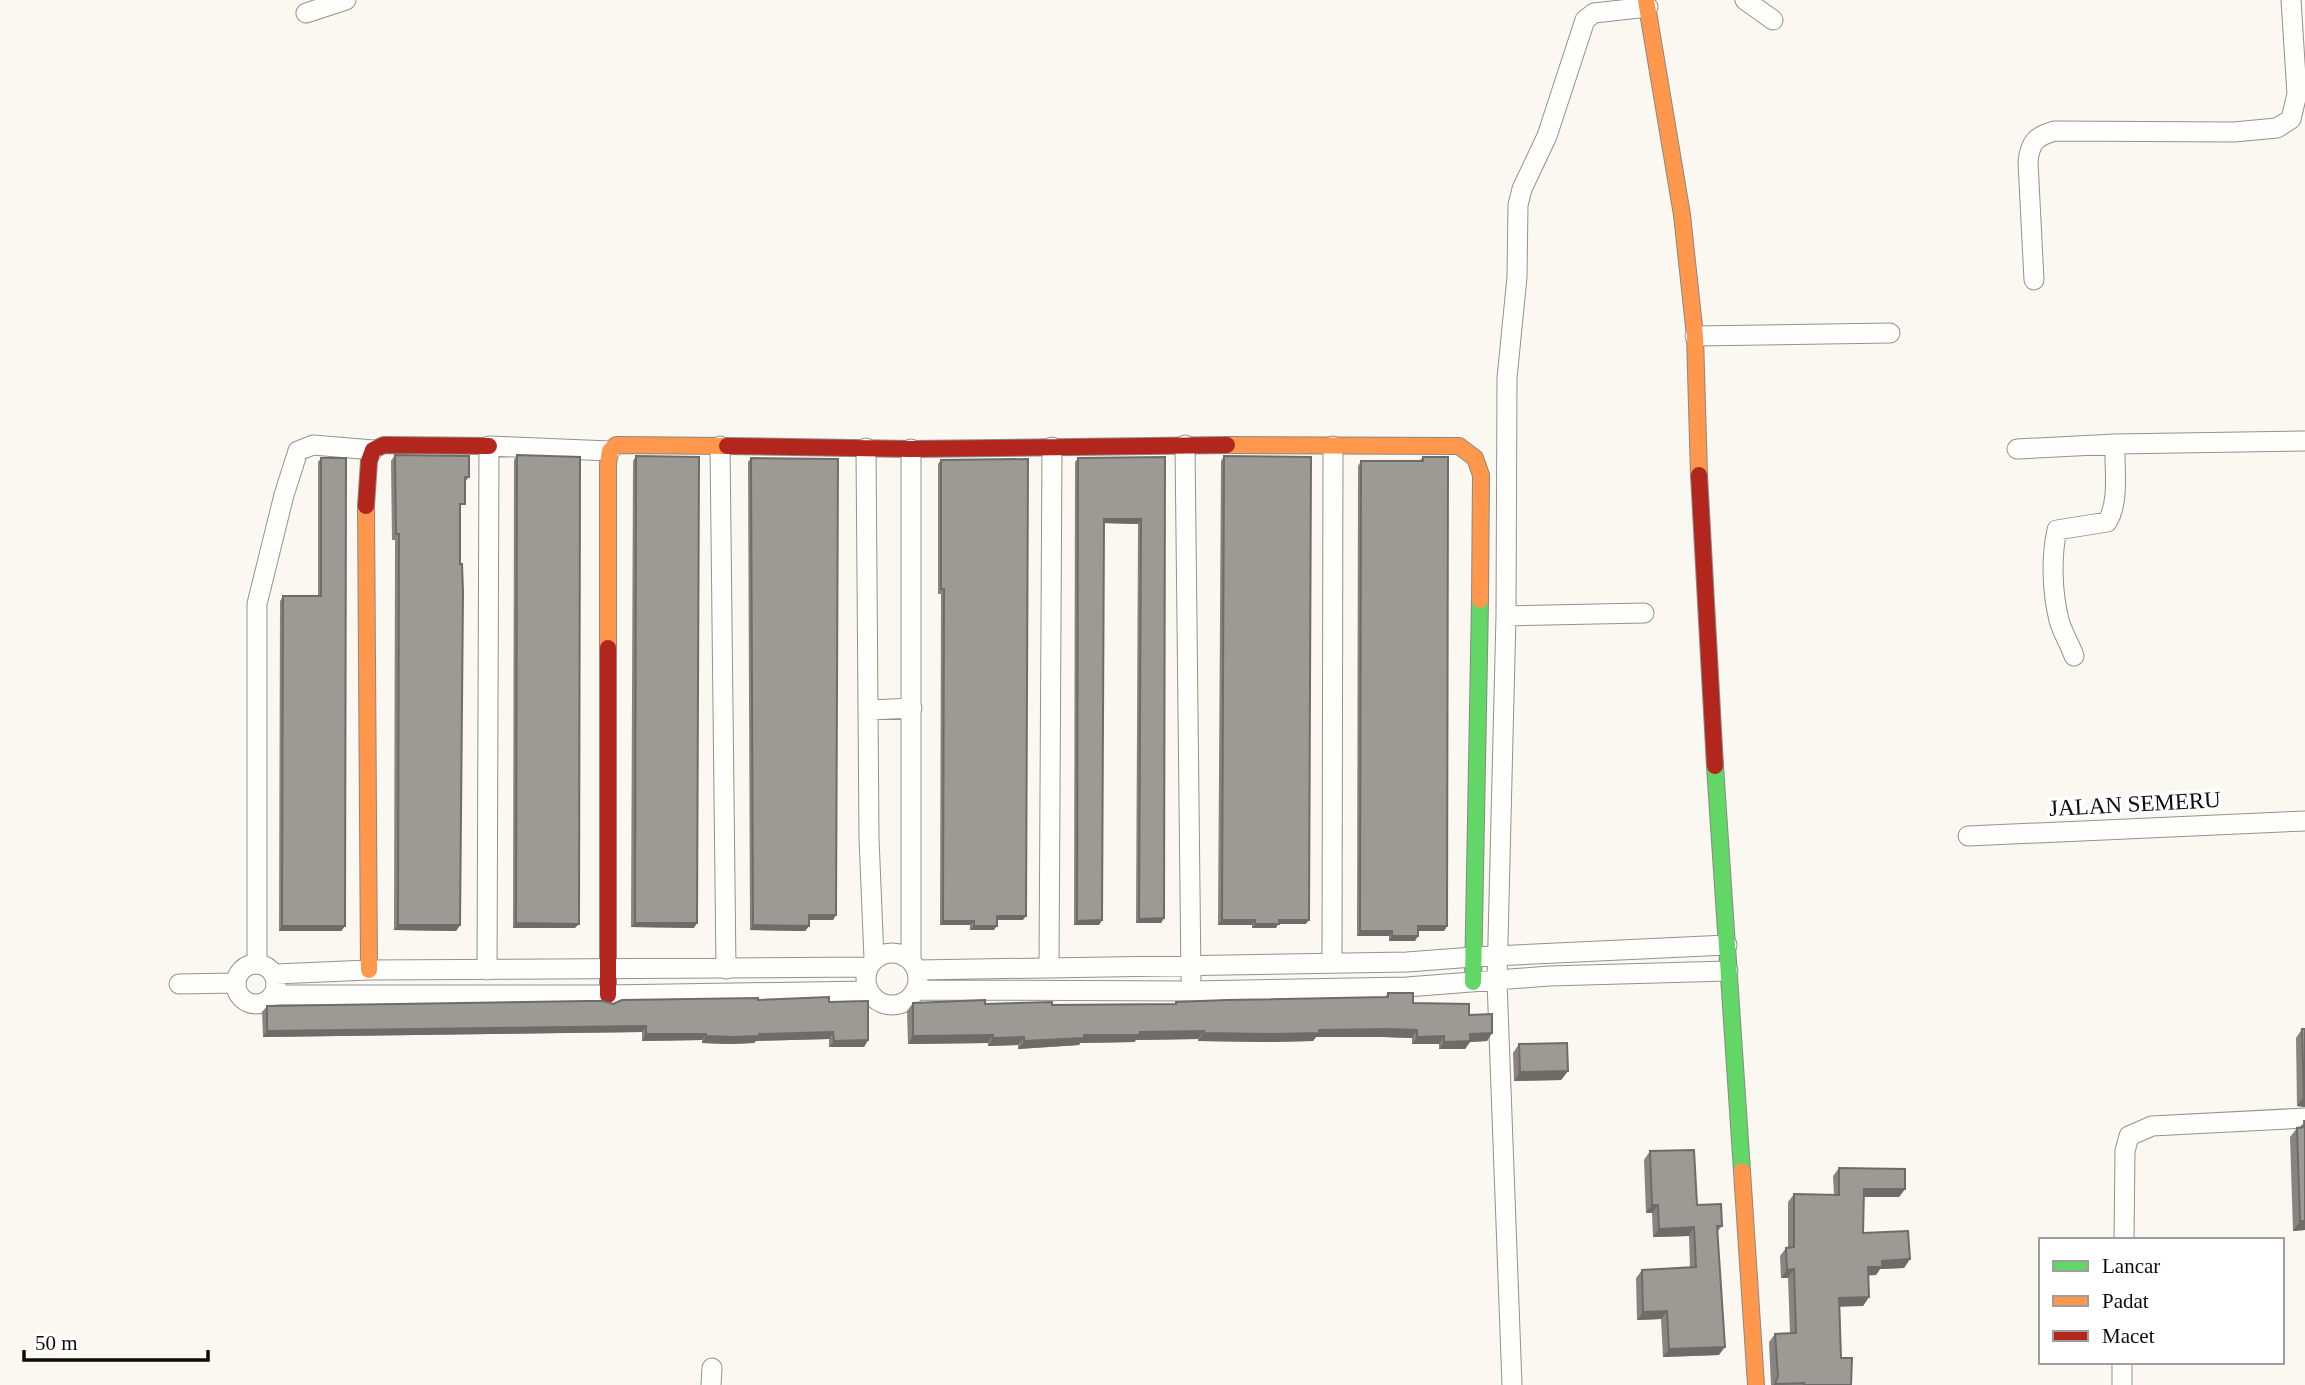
<svg xmlns="http://www.w3.org/2000/svg" width="2305" height="1385" font-family="Georgia,serif">
<rect width="100%" height="100%" fill="#faf8f0"/>
<g fill="none" stroke-linecap="round" stroke-linejoin="round">
<g stroke="#93928f" stroke-width="21">
<path id="street" d="M1745 0 1773 20
M306 13 346 0
M2034 280 2028 162C2030 142 2036 136 2055 131L2234 132 2277 128 2291 119 2297 94 2291 0
M1695 336 1890 333
M1185 445 1191 979
M720 446 726 969
M866 448 869 838 874 959
M911 449V960
M2017 449 2115 444 2305 441
M1506 616 1644 613
M2074 656C2070 644 2062 632 2059 620 2052 592 2051 557 2057 530L2107 522C2120 502 2114 468 2115 444
M870 710 912 708
M1968 836 2305 821
M866 979a26 26 0 1 1 52 0a26 26 0 1 1-52 0Z
M1332 962 1333 446
M257 963V604L284 495 298 451 313 445 373 450
M236 984a20 20 0 1 1 40 0a20 20 0 1 1-40 0Z
M1049 967 1052 447
M487 970 489 446 610 451
M917 970 1407 962 1473 957 1727 945
M275 974 369 970 868 967
M179 984 235 983
M916 990 1191 991 1407 987 1549 976 1728 971
M274 995H608L869 991
M2124 1240 2125 1151 2129 1136 2152 1126 2305 1118
M711 1385 712 1368
M1512 1385 1497 981 1506 616 1507 378 1517 277 1518 205 1522 189 1547 136 1585 20 1594 13 1648 7
M2122 1385V1362"/>
</g>
<g stroke="#8a8985" stroke-width="18">
<path id="fast" d="M1715 766 1742 1171
M1473 982 1480 600"/>
</g>
<g stroke="#8a8985" stroke-width="18">
<path id="slow" d="M1646 0 1682 215 1695 336 1699 475
M1227 445 1459 446 1475 458 1481 475 1480 600
M366 506 369 970
M608 648V464L610 451 616 445 727 446
M1742 1171 1756 1385"/>
</g>
<g stroke="#8a8985" stroke-width="18">
<path id="jam" d="M727 446 911 449 1227 445
M1699 475 1715 766
M366 506 369 461 373 450 384 445 489 446
M608 648V995"/>
</g>
<use href="#street" stroke="#fefefd" stroke-width="19"/>
<use href="#fast" stroke="#63d668" stroke-width="16"/>
<use href="#slow" stroke="#ff974d" stroke-width="16"/>
<use href="#jam" stroke="#b3261e" stroke-width="16"/>
</g>
<path fill="#878481" d="M395 455 469 477 465 482 460 510V925L456 931 394 930 395 540H392L391 461Z
M517 455 575 928H513L514 460Z
M636 456 694 928 631 927 633 461Z
M1224 456 1306 924H1278L1276 928H1252V925H1218L1221 461Z
M1165 457 1164 918 1161 923H1136L1138 524 1104 523 1102 920 1099 925H1074L1075 462 1078 458Z
M1423 457 1447 926 1444 931H1418L1415 941H1389V936H1357L1358 466 1361 461H1419Z
M321 458 345 926 341 931H279L280 601 283 596H318V462Z
M751 458 836 915 833 920H809V926L805 931 750 930 748 462Z
M941 460 1023 920H997L994 930H970V925H940L941 594H938V464Z
M1388 993 1413 1003 1469 1015 1492 1033 1487 1041 1470 1042 1465 1049H1439V1044H1412V1038L1383 1037H1316L1313 1041 1267 1042 1198 1041V1039L1136 1040 1134 1042 1080 1043 1079 1045 1018 1049V1045L988 1046V1043L908 1044 907 1011 913 1003 1052 1005 1174 1004 1176 1002 1385 997Z
M829 1002 868 1040 864 1047H829V1039L756 1041 754 1043 729 1044 702 1043V1040L642 1041V1032L263 1037 262 1012 267 1006Z
M2302 1029H2305V1107L2297 1106 2296 1038Z
M1519 1044 1568 1071 1561 1080 1514 1081 1513 1053Z
M2305 1121V1230L2293 1231 2290 1137 2297 1128 2300 1127Z
M1650 1151 1697 1205 1722 1226 1717 1232 1719 1355 1663 1357 1661 1319 1637 1320 1636 1278 1642 1270 1690 1267 1689 1236 1653 1237 1652 1213H1646L1644 1160Z
M1839 1168 1905 1189 1899 1197H1864L1863 1233 1910 1259 1904 1268 1880 1269 1876 1275H1868L1869 1297 1863 1306H1840L1841 1358 1851 1385H1771L1769 1342 1775 1334 1790 1333 1788 1278H1781L1780 1256 1786 1248H1788V1202L1794 1194 1834 1195 1833 1176Z"/>
<path fill="#6e6c69" d="M1104 519H1141L1138 524 1101 523Z
M809 915H836L833 920H805Z
M997 916H1026L1023 920H994Z
M1164 918 1161 923H1136L1139 919Z
M1102 920 1099 925H1074L1077 921Z
M1222 920H1255L1252 925H1218Z
M1279 920H1309L1306 924H1278L1276 928H1252L1255 924Z
M943 921H974L970 925H940Z
M516 923 579 924 575 928H513Z
M635 923H697L694 928 631 927Z
M398 925H460L456 931 394 930Z
M753 925 809 926 805 931 750 930Z
M282 926H345L341 931H279Z
M974 926H997L994 930H970Z
M1418 926H1447L1444 931H1414Z
M1360 931H1392L1389 936H1357Z
M1392 936H1418L1415 941H1389Z
M646 1026 642 1032 263 1037 267 1031Z
M1389 1029 1417 1030 1412 1038 1383 1037H1316L1313 1041 1267 1042 1198 1041 1204 1033 1319 1030Z
M1204 1031 1198 1039 1136 1040 1134 1042 1080 1043 1079 1045 1018 1049 1024 1041 1084 1035 1140 1032Z
M833 1032 829 1039 756 1041 754 1043 729 1044 702 1043 706 1036Z
M1492 1033 1487 1041 1470 1042 1465 1049H1439L1444 1042 1470 1034Z
M646 1034H706L702 1040 642 1041Z
M993 1035 988 1043 908 1044 913 1036Z
M1444 1036 1439 1044H1412L1417 1037Z
M1024 1037 1018 1045 988 1046 993 1038Z
M868 1040 864 1047H829L834 1041Z
M1568 1071 1561 1080 1514 1081 1520 1072Z
M2304 1097H2305V1107L2297 1106Z
M1864 1189H1905L1899 1197H1858Z
M1652 1205H1658L1652 1213H1646Z
M2300 1221H2305V1230L2293 1231Z
M1694 1227 1689 1236 1653 1237 1659 1229Z
M1910 1259 1904 1268 1880 1269 1876 1275 1862 1276 1868 1267 1882 1261Z
M1794 1269 1788 1278H1781L1787 1270Z
M1869 1297 1863 1306 1834 1307 1839 1298Z
M1667 1311 1661 1319 1637 1320 1643 1312Z
M1725 1347 1719 1355 1663 1357 1669 1349Z"/>
<path fill="#9d9a96" stroke="#6e6c69" stroke-width="2" d="M395 455 469 456V477H465V504H460V564H462L463 592 460 925H398L399 534H396Z
M517 455 580 457 579 924 516 923Z
M636 456 699 457 697 923H635Z
M1224 456 1311 457 1309 920H1279V924H1255V920H1222Z
M1165 457 1164 918 1139 919 1141 519H1104L1102 920 1077 921 1078 458Z
M1423 457H1448L1447 926H1418V936H1392V931H1360L1361 461H1423Z
M321 458H346L345 926H282L283 596H321Z
M751 458 838 459 836 915H809V926L753 925Z
M1028 459 1026 916H997V926H974V921H943L944 589H941V460Z
M1388 993H1413V1003L1469 1004V1015L1492 1014V1033L1470 1034V1041L1444 1042V1036L1417 1037V1030L1389 1029 1319 1030V1033L1273 1034 1204 1033V1031L1140 1032V1035H1084V1038L1024 1041V1037L993 1038V1035L913 1036V1003L985 1000V1004L1052 1002V1005L1176 1004V1002L1227 1000 1388 997Z
M829 997V1002L868 1001V1040L834 1041 833 1032 759 1034V1036L733 1037 706 1036V1034H646V1026L267 1031V1006L588 1001H603L613 1004 622 1000 758 998V1000Z
M2302 1029H2305V1097H2304Z
M1567 1043 1568 1071 1520 1072 1519 1044Z
M2304 1121H2305V1221H2300L2297 1128 2305 1127Z
M1694 1150 1697 1205 1721 1204 1722 1226H1717L1725 1347 1669 1349 1667 1311 1643 1312 1642 1270 1696 1267 1694 1227 1659 1229 1658 1205H1652L1650 1151Z
M1839 1168 1905 1169V1189H1864L1863 1233 1908 1231 1910 1259 1882 1261V1267H1868L1869 1297 1839 1298 1841 1358H1852L1851 1385H1804V1383L1775 1384 1778 1376 1775 1334 1796 1333 1794 1269 1787 1270 1786 1248 1794 1247V1194L1839 1195Z"/>
<g text-anchor="middle" dominant-baseline="central" stroke-width="7" stroke-linejoin="round" paint-order="stroke">
<g font-size="23" fill="#0c0c0c" stroke="#fff">
<text transform="translate(2135 804) rotate(-3)">JALAN SEMERU</text>
</g>
</g>
<rect x="2039" y="1238" width="245" height="126" fill="#ffffff" stroke="#9e9e9e" stroke-width="2"/>
<rect x="2053" y="1261" width="35" height="10" fill="#63d668" stroke="#9e9e9e" stroke-width="2"/>
<text x="2102" y="1273" font-size="21" fill="#0c0c0c">Lancar</text>
<rect x="2053" y="1296" width="35" height="10" fill="#ff974d" stroke="#9e9e9e" stroke-width="2"/>
<text x="2102" y="1308" font-size="21" fill="#0c0c0c">Padat</text>
<rect x="2053" y="1331" width="35" height="10" fill="#b3261e" stroke="#9e9e9e" stroke-width="2"/>
<text x="2102" y="1343" font-size="21" fill="#0c0c0c">Macet</text>
<path d="M24 1350v10h184v-10" fill="none" stroke="#0c0c0c" stroke-width="3.5"/>
<text x="35" y="1350" font-size="21" fill="#0c0c0c" stroke="#ffffff" stroke-width="5" paint-order="stroke">50 m</text>
</svg>
